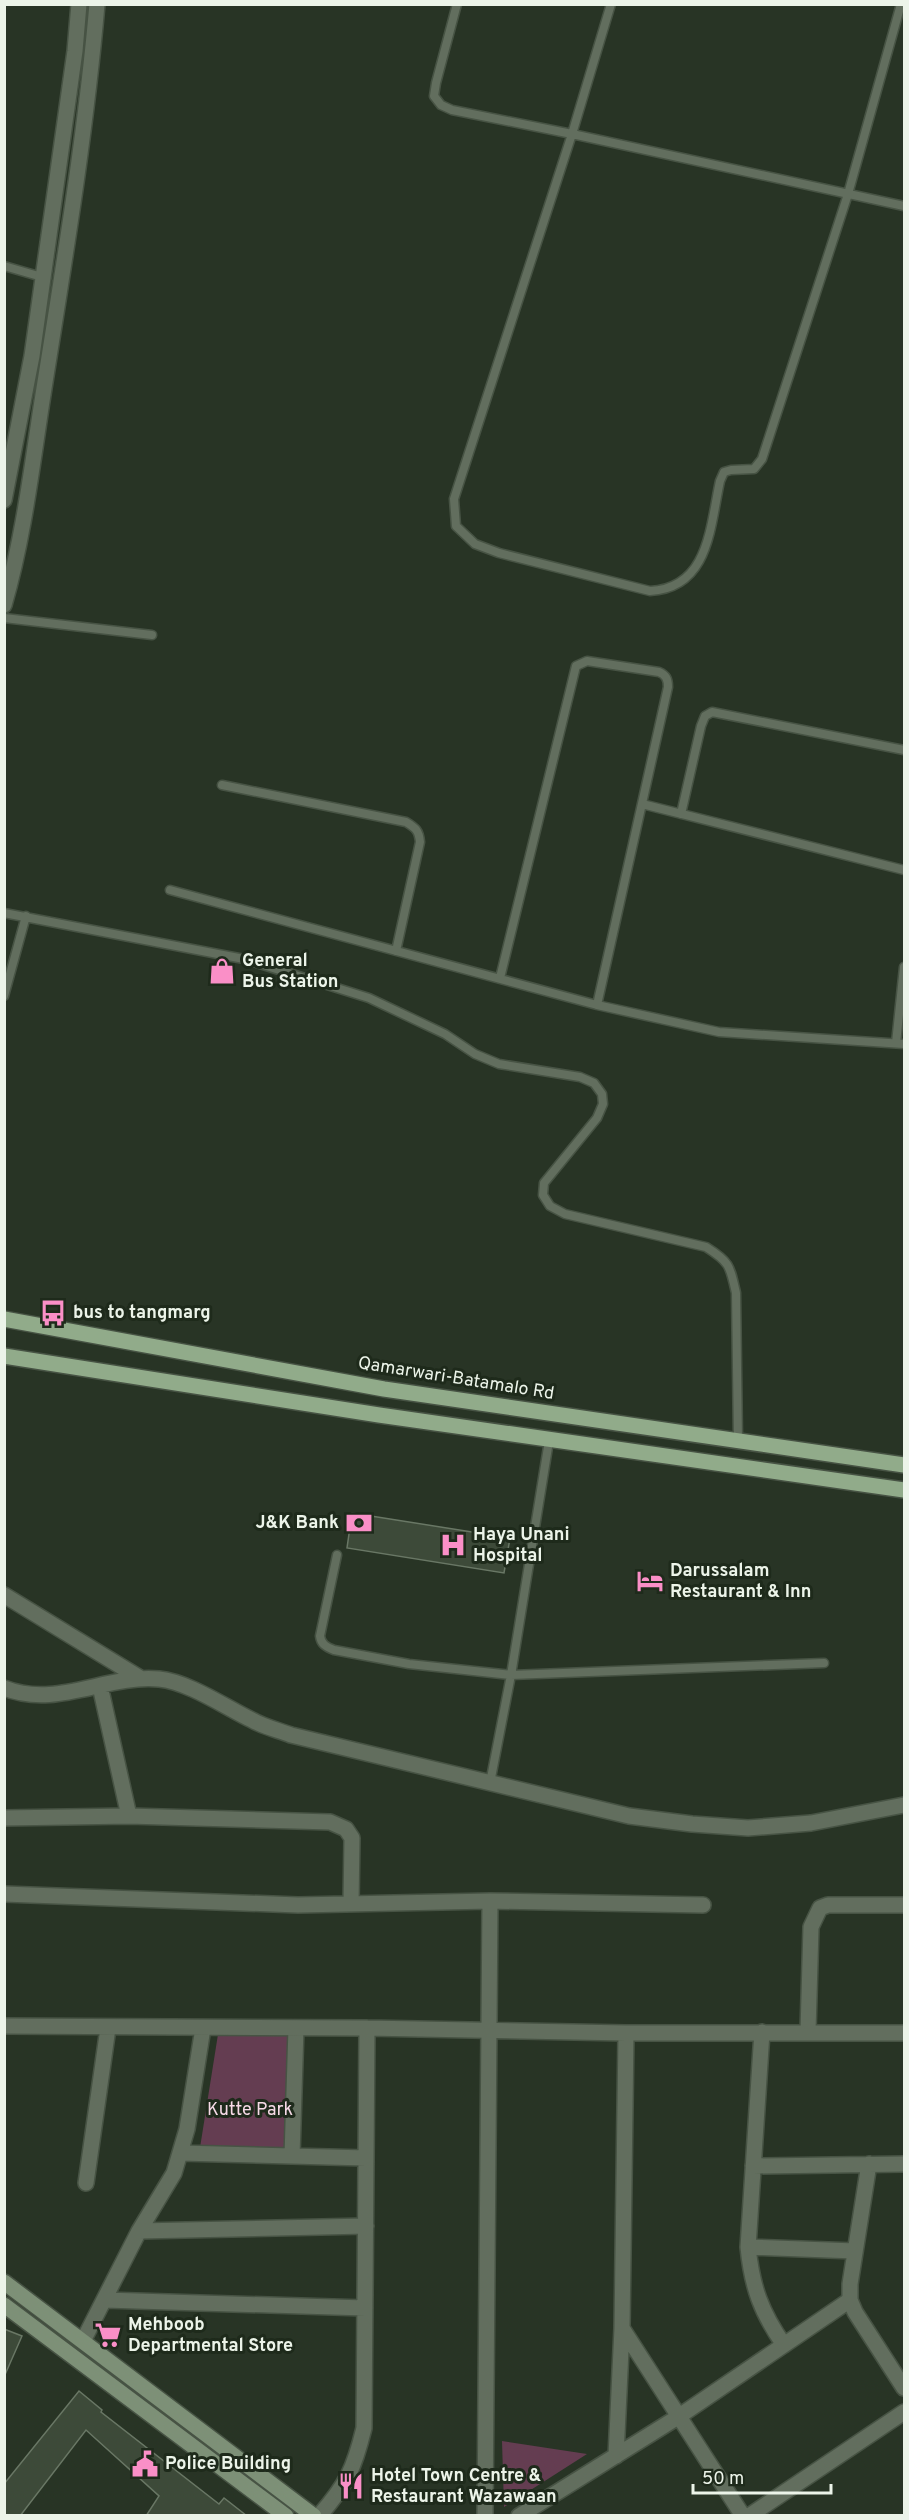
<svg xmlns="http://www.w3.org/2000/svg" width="909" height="2520" font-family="Overpass,sans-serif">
<rect width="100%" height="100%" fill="#283425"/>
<path fill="#643d51" d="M219 2028H296L292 2156 199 2154Z
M502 2441 587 2454 504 2507Z"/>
<path fill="#3d4a39" stroke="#697765" stroke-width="1.5" d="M352 1513 510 1538 504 1573 347 1548Z
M4 2329 22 2336 4 2377Z
M79 2391 102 2410 101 2412 219 2504 224 2498 247 2516H146L159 2496 86 2430 20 2516H4V2484Z"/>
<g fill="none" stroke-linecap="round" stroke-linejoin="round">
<g stroke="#475344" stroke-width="11">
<path id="service" d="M457 4 436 83 434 96 441 105 452 110 572 134 454 499 456 526 475 544 499 553 650 591C709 588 710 527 720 481L724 472 731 470 754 469 762 459 848 194 901 4
M611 4 572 134 904 206
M4 266 42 277
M4 618 152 635
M222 785 406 822C416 828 419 831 420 842L396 951
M642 804 904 870
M681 814 701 726 705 716 712 712 904 750
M170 890 597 1005 719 1032 904 1044
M4 913 244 959 369 998 445 1034 475 1054 499 1064 580 1077 594 1083 602 1094 603 1104 597 1118 544 1183 543 1195 550 1206 565 1214 706 1247C730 1262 730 1266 736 1293L738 1441
M500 978 576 666 587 661 659 672C666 675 668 679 668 687L597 1005
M4 996 26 916
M896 1043 904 967
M337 1555 320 1636C321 1644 326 1647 334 1650L409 1664 511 1675 824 1663
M490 1783 511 1675 549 1441"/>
</g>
<g stroke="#475344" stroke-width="18">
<path id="minor" d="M4 1595 140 1678
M100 1686 129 1816
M4 1688C57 1709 106 1674 159 1679 189 1682 225 1707 252 1720 264 1727 278 1730 291 1735L629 1816 692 1824 748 1828 811 1823 904 1805
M4 1818 129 1816 330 1822 346 1829 352 1838 351 1904
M4 1894 298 1905 490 1901 703 1905
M4 2026 367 2028 626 2033H904
M808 2031 811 1927 820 1908 828 1905H904
M762 2032 748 2247C752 2287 761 2312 784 2345
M181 2153 366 2158
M292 2156 296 2028
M869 2164 850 2284V2300L855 2312 904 2388
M753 2166 904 2164
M86 2183 108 2028
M139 2231 366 2226
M748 2247 855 2251
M105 2300 365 2308
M622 2328 743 2516
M83 2341 139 2231 174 2173 187 2129 203 2028
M616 2456 622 2328 626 2033
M319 2516C347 2484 354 2469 364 2428L367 2028
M485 2516 490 1901
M519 2516 678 2417 850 2300
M749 2516 904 2412"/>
</g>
<g stroke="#475344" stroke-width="18">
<path id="tertiary" d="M4 500 32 356 75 51 79 4
M4 605C25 533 33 456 45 382 65 257 86 131 97 4"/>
</g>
<g stroke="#475344" stroke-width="18">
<path id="secondary" d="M4 2282 314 2516
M4 2305 286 2516"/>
</g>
<g stroke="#475344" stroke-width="18">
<path id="primary" d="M4 1319 384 1389 904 1465
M4 1356 379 1415 904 1490"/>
</g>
<use href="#service" stroke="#626e5e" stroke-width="8"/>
<use href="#minor" stroke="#626e5e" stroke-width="15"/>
<use href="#tertiary" stroke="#626e5e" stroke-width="15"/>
<use href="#secondary" stroke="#7d9077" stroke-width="15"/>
<use href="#primary" stroke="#91ab8a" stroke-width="15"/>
</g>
<defs>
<g id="shop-bare" transform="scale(2.07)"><path d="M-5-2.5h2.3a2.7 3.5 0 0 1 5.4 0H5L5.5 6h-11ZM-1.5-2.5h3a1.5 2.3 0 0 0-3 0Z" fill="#fa8fc7" stroke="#1e2a1b" stroke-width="2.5" paint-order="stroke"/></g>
<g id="bus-bare" transform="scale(2.07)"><path d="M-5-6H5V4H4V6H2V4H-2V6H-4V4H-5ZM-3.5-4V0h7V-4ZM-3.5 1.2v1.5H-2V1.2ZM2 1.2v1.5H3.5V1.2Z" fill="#fa8fc7" stroke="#1e2a1b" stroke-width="2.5" paint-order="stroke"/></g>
<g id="bank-bare" transform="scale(2.07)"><path d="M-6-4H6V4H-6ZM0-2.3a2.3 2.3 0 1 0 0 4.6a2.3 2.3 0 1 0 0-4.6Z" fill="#fa8fc7" stroke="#1e2a1b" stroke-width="2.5" paint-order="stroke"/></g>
<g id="hospital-bare" transform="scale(2.07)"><path d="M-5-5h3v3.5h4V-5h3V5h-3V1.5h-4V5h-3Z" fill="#fa8fc7" stroke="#1e2a1b" stroke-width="2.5" paint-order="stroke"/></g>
<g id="hotel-bare" transform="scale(2.07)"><path d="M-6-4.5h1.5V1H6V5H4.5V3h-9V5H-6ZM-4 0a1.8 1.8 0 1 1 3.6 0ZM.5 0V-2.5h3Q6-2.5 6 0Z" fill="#fa8fc7" stroke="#1e2a1b" stroke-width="2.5" paint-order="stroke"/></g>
<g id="supermarket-bare" transform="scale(2.07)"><path d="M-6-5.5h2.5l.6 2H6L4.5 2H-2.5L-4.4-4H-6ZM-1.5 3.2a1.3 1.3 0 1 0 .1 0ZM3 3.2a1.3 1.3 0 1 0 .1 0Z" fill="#fa8fc7" stroke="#1e2a1b" stroke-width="2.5" paint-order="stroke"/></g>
<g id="civic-bare" transform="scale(2.07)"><path d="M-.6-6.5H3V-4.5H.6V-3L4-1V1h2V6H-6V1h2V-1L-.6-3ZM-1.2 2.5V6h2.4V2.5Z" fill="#fa8fc7" stroke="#1e2a1b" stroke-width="2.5" paint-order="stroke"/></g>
<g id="restaurant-bare" transform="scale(2.07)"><path d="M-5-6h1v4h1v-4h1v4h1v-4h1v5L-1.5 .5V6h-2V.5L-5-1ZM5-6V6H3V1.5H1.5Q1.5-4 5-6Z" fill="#fa8fc7" stroke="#1e2a1b" stroke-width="2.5" paint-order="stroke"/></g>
</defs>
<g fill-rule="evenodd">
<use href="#shop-bare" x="222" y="971"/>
<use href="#bus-bare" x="53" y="1313"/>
<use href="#bank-bare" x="359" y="1523"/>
<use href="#hospital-bare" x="453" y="1545"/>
<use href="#hotel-bare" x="650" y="1581"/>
<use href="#supermarket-bare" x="108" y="2335"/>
<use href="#civic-bare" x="145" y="2464"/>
<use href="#restaurant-bare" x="351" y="2486"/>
</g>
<g text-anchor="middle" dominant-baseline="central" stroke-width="6" stroke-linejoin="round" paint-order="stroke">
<g font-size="18" font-weight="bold" fill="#ecf4e9" stroke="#1e2a1b" text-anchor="start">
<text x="242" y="961">General<tspan x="242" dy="21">Bus Station</tspan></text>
<text x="73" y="1313">bus to tangmarg</text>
<text x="339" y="1523" text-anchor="end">J&amp;K Bank</text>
<text x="473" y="1535">Haya Unani<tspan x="473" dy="21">Hospital</tspan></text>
<text x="670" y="1571">Darussalam<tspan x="670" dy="21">Restaurant &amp; Inn</tspan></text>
<text x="128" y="2325">Mehboob<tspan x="128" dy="21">Departmental Store</tspan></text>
<text x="165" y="2464">Police Building</text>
<text x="371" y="2476">Hotel Town Centre &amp;<tspan x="371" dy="21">Restaurant Wazawaan</tspan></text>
</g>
<g font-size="18" fill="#ecf4e9" stroke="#1e2a1b">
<text transform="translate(456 1379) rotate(9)">Qamarwari-Batamalo Rd</text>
</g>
<g font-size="18" fill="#f7dae7" stroke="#1e2a1b">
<text x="250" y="2110">Kutte Park</text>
</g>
</g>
<rect width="909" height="2520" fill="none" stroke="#ecf4e9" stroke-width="12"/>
<path d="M693 2484v9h138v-9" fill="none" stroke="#ecf4e9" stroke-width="3"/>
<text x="702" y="2484" font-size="18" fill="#ecf4e9" stroke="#1e2a1b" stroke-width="4.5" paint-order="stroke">50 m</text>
</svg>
